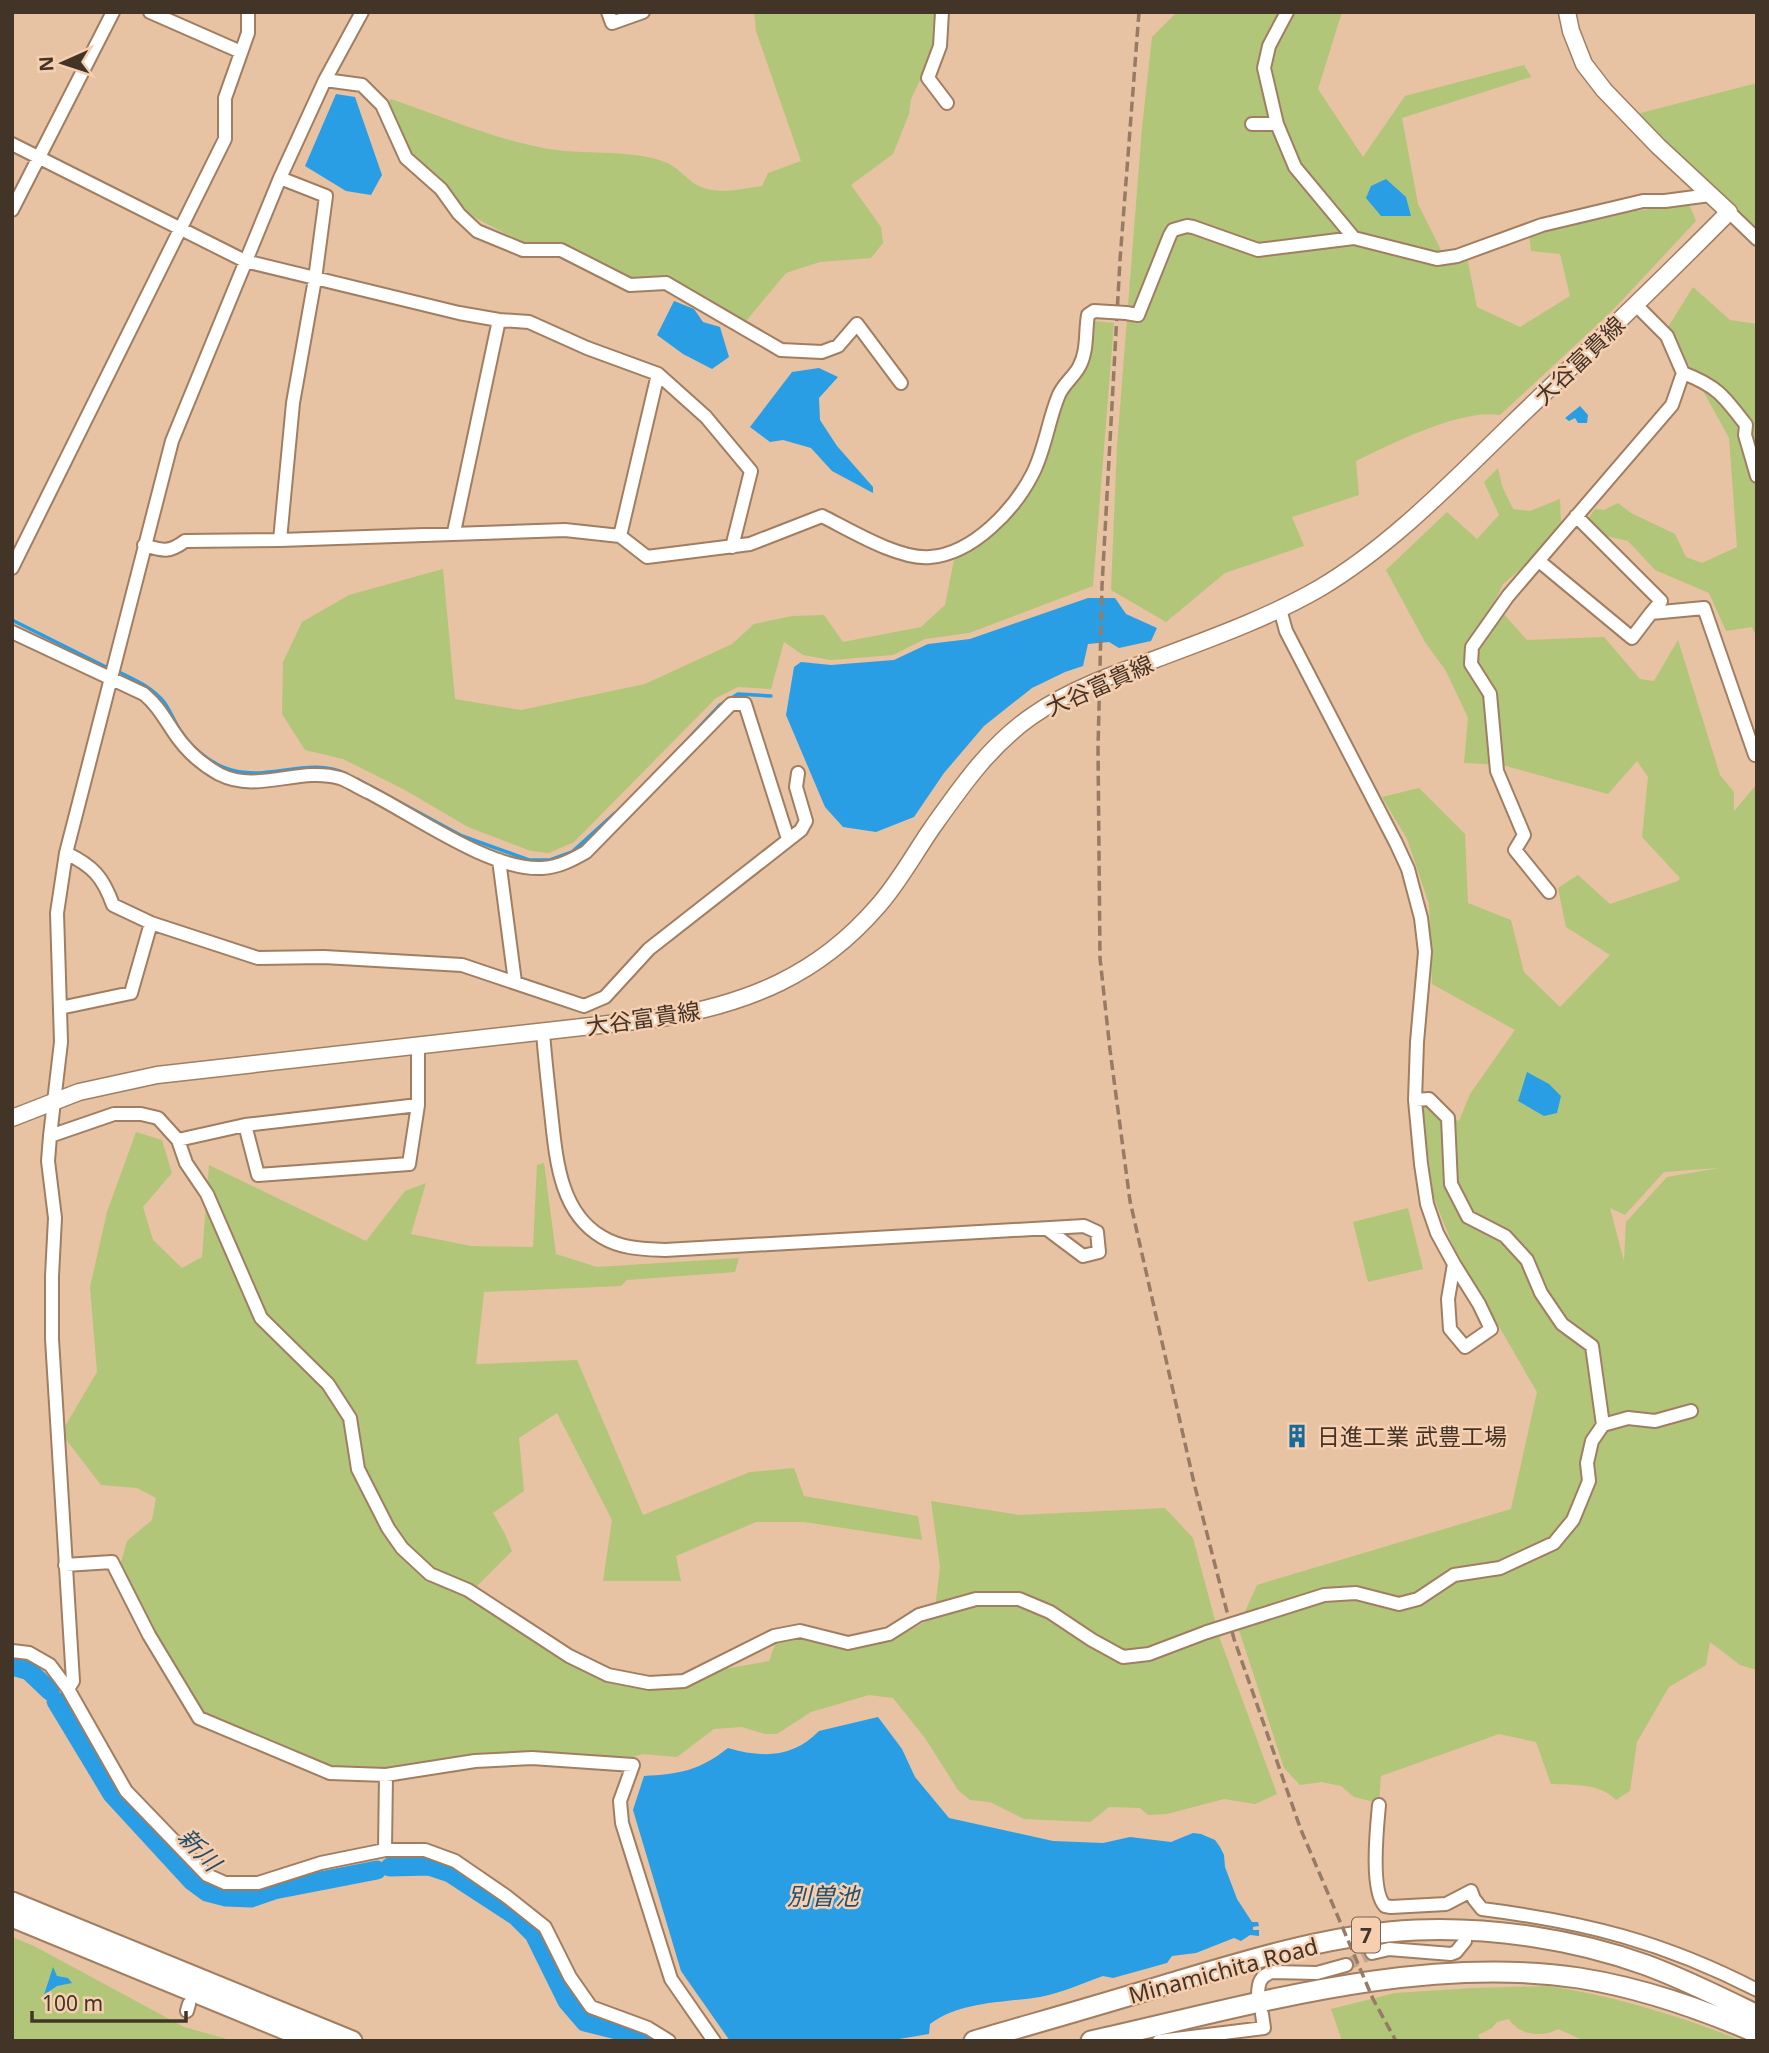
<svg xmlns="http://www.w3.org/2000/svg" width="1769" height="2053" font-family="'Noto Sans','Noto Sans JP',sans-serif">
<rect width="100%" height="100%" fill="#e7c2a3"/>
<path fill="#b1c679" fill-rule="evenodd" d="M754 12H936V36L923 74 911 99 909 114 893 154 851 185 881 227 883 243 871 258 820 262 786 273 746 321 669 278 631 279 565 245 525 244 470 215 442 182 408 150 387 104 391 99C441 116 491 138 543 148 583 156 627 148 665 162 676 166 685 177 695 184 716 196 740 189 762 186L768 173 801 161 756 31Z
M1177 12H1342L1318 89 1363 157 1405 96 1524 65 1531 77 1402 118 1418 204 1442 252 1467 257 1477 307 1520 327 1570 296 1560 254 1531 251 1529 233 1620 213 1689 204 1696 221 1612 311 1500 415C1460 409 1393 443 1356 461L1359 495 1292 517 1304 546 1225 573 1166 622 1111 590 1117 446 1142 128 1152 37Z
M1757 83V240L1629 116Z
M1693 287 1730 320 1757 324V638L1752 627 1726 631 1709 593 1655 570 1628 541 1606 536 1588 519 1595 509 1604 510 1618 503 1631 513 1675 534 1686 557 1702 563 1737 547 1729 438 1668 327Z
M1093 321 1114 323 1093 586 969 633 925 639 893 655 831 660 803 655 784 642 771 689 738 687 716 698 574 842 549 853 531 851 468 827 405 790 343 759 305 750 282 714 283 662 302 622 349 595 443 569 455 699 521 710 645 684 732 644 754 624 792 616 824 615 843 642 921 627 945 605 954 560 996 532 1031 490 1051 444 1066 393 1085 368Z
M1498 468 1502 486 1513 509 1530 511 1560 499 1561 523 1534 558 1503 584 1494 603 1527 640 1604 637 1640 679 1654 681 1678 640 1720 775 1734 792V811L1757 784V1670L1740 1665 1710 1642 1706 1665 1669 1687 1637 1742 1630 1791 1616 1800C1600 1783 1573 1785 1551 1784L1536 1742 1499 1734 1381 1776 1379 1803 1354 1797 1341 1786 1321 1782 1300 1785 1284 1768 1238 1627 1257 1585 1511 1509 1537 1392 1455 1251 1433 1196 1422 1103 1459 1121 1470 1094 1515 1030 1432 984 1429 904 1407 839 1382 797 1419 788 1465 834 1468 903 1511 920 1524 972 1560 1007 1610 955 1566 927 1558 888 1578 875 1610 904 1678 881 1680 878 1642 837 1648 777 1637 761 1608 794 1502 765 1464 763 1468 718 1446 671 1425 642 1386 570 1447 512 1477 539 1499 515 1484 482ZM1719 1168 1667 1177 1626 1222 1624 1261 1610 1208 1625 1215 1664 1172Z
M136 1132 162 1140 172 1173 143 1207 153 1240 182 1268 202 1257 209 1165 366 1241 405 1191 426 1183 411 1234 471 1246 533 1247 537 1165 544 1163 556 1254 597 1267 739 1258 735 1272 627 1280 621 1286 484 1292 476 1364 577 1360 643 1515 750 1472 794 1468 804 1496 918 1516 922 1540 804 1522H756L676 1556 681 1581H603L612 1520 557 1413 519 1438 524 1491 493 1513 505 1534 512 1551 467 1596 566 1660 605 1680 650 1689 686 1687 724 1669 769 1661 776 1642 803 1638 848 1649 894 1639 934 1617 940 1567 931 1501 1019 1515 1165 1508 1193 1538 1220 1639 1277 1794 1255 1804 1224 1799 1167 1814 1148 1815 1140 1808 1109 1807 1090 1822 1024 1819 990 1802 970 1800 958 1790 925 1738 893 1698 869 1695 811 1712 777 1734H765L742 1727 714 1729 677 1757 643 1754 629 1758 533 1752 475 1755 388 1769 328 1767 203 1714 151 1629 120 1566 127 1541 152 1520 156 1498 137 1488 101 1485 61 1433 97 1372 90 1287 107 1212Z
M1408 1208 1423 1269 1368 1282 1353 1222Z
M12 1937 34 1946 184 2027 234 2041H12Z
M1548 1986C1616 1996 1679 2016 1743 2041H1585L1558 2029C1543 2038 1518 2035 1509 2019L1497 2022 1492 2028 1478 2035 1481 2041H1342L1331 2009 1395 1993 1473 1988Z"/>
<path fill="#299ee4" d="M336 94 355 97 382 175 371 195 346 191 305 166Z
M1386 179 1406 197 1411 216H1381L1366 198 1371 186Z
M674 301 694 309 703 322 720 327 729 357 712 369 683 354 657 335Z
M819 368 838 377 819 398 820 420 837 446 873 487V493L832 471 811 448 783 440 770 442 750 427 792 372Z
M1580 406 1588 415 1587 423H1578L1575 418 1569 421 1565 418Z
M1088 598H1115L1126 614 1157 628 1151 641 1119 648 1109 642 1088 644 1083 666 1065 672 1032 688 984 726 944 773 914 817 876 832 843 827 825 807 786 715 794 667 801 662 831 665 894 660 928 644 970 639Z
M1527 1072 1549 1084 1561 1096 1557 1113 1544 1116 1518 1101Z
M878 1717 902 1749 915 1777 949 1818 1053 1841 1103 1843 1130 1837 1171 1842 1193 1833 1201 1834 1215 1840 1220 1847 1224 1855 1225 1867 1237 1899 1252 1922H1258L1259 1926 1253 1927V1930H1259V1936L1250 1935 1241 1941 1234 1938 1196 1953 1172 1956 1167 1963 1113 1978 1103 1976C1083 1983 1061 1993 1040 1997 1003 2003 961 2001 930 2024L929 2034 887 2041H730L681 1971 633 1810 644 1776C679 1774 699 1771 728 1748 762 1758 793 1758 819 1731Z
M53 1967 57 1976 68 1978 72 1983 57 1986 44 1995Z"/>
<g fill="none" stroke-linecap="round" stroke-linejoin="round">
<path stroke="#299ee4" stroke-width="3.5" d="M12 620 106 667
M119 672C135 680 152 687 164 702 170 710 174 721 180 730 190 746 207 761 225 768 265 784 307 755 347 774
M675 753 720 705 738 694 771 696
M357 779 462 836 529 860H550L572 852 615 813"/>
<path stroke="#299ee4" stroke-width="19" d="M12 1666 29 1671 50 1691
M56 1701 112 1794 192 1881 207 1892 226 1897 251 1898 274 1890 377 1870
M390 1867 429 1866 450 1873 516 1916 534 1934 567 2001 585 2022 641 2036 646 2041"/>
<path stroke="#c6a68a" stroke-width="12" stroke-dasharray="12 6" stroke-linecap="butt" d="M1346 1965 1372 1953"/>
<g stroke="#a17e61" stroke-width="16">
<path id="minor" d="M150 12 241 52
M362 12 325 80 280 178 172 441 66 853 57 913 61 1042 50 1136 114 1114H141L158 1118 178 1140 186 1163 207 1194 261 1318 328 1384 350 1418 358 1469 388 1528 402 1548 430 1574 468 1590 569 1656 608 1675 649 1683 684 1681 774 1636 800 1631 848 1643 889 1634 919 1615 976 1599H1019L1050 1612 1092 1640 1123 1657 1149 1654 1207 1632
M608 12 612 23 643 12
M942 12 940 46 928 78 947 103
M1287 12 1269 46 1264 68 1277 124 1295 167 1354 238
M325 80 362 85 382 105 406 158 441 189 459 214 477 231 523 250H561L630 285 666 283 781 350 822 352 838 346 857 324 901 383
M1252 124H1277
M12 144 245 261 459 313 499 320 529 322 587 348 658 374 706 417 751 471 732 547
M280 178 326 196 315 279 293 403 280 540
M12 210 113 12
M1729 212 1757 239
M1126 313 1138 315 1170 235 1173 230 1187 226 1193 227 1258 250 1354 238 1437 259 1457 256 1542 225 1643 201H1665L1710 195
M1683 373C1717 386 1724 396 1746 425L1745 435 1757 476
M1576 516 1661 601 1651 613 1704 608 1755 755
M454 532 499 320
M620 536 658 374
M144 545C163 551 169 553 185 541L280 540 565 530 620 536 647 557 750 544 822 516C850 530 899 560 930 557 973 554 1015 509 1033 473 1045 449 1048 422 1058 397 1062 385 1073 378 1079 367 1088 351 1085 332 1088 315L1094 311 1110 312
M1539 561 1632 638 1651 613
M12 568 225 139V98L248 33V12
M1280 609 1286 631 1396 843 1408 869 1421 918 1425 952 1417 1042 1415 1100 1421 1164 1427 1204 1437 1233 1454 1264 1448 1299 1450 1329 1465 1347 1491 1329 1479 1304 1454 1264
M12 632 144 694C157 705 163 716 173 731 184 748 201 764 219 774 258 794 299 766 340 778 349 781 359 788 368 792 414 815 491 871 542 868 559 867 572 860 586 852L731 704H745L788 839
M66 853C93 866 103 877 113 905L151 923 258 958 324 957 462 965 584 1006 605 997 649 949 801 830 806 821 796 787 798 773
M499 860 515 982
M1549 892 1515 850 1524 835 1497 771 1490 694 1471 664 1472 647 1508 596 1672 405 1683 373 1667 336 1636 305
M60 1008 131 993 151 923
M543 1032C545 1059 548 1085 551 1112 556 1157 559 1212 602 1237 622 1249 643 1249 665 1250L1084 1226 1097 1232 1099 1252 1083 1256 1047 1229
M245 1125 258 1175 409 1164 418 1105V1046
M50 1136 48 1161 55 1218 52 1276V1339L73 1681 68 1689
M178 1140 245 1125 418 1105
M1603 1425 1628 1418 1655 1421 1691 1411
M65 1565 112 1562 149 1635 199 1718 330 1773 386 1775 475 1761 532 1758 633 1765 620 1801 622 1823 671 1979 714 2041
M1261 1615 1324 1595 1356 1593 1399 1604 1418 1599 1454 1575 1500 1568 1554 1543 1573 1520 1589 1481 1587 1463 1592 1441 1603 1425 1592 1346 1562 1324 1541 1293 1527 1260 1505 1236 1468 1217 1451 1184 1448 1118 1429 1099 1415 1100
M12 1651 29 1653 50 1665 68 1689 126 1791 207 1875 225 1883H258L321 1863 385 1850H425L455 1861 506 1896 545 1927 570 1977 591 2007 648 2028 669 2041
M1379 1805C1377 1826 1370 1891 1385 1906L1391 1907 1446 1904 1471 1891 1474 1899 1482 1909C1585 1922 1664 1942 1757 1990
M385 1850 386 1775
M1372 1953 1389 1949 1451 1954 1456 1952 1465 1941
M1258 1996C1258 1983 1260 1976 1272 1972L1317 1973 1346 1965
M187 2011 189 2004
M1159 2041 1264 2028 1262 2014"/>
</g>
<g stroke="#a17e61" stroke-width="19">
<path id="major" d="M12 1118 79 1092 157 1075 662 1018C749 1003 818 975 877 907 898 884 914 854 932 828 961 787 990 745 1032 716 1069 690 1114 674 1156 659 1212 638 1268 618 1320 588 1392 545 1453 481 1513 423 1586 353 1659 283 1729 212L1658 146 1604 90 1584 64 1571 31 1567 12"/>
</g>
<g stroke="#a17e61" stroke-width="23">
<path id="highway" d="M12 1902 352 2041
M12 1917 313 2041
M974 2041C1039 2022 1103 2004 1168 1984 1249 1960 1331 1934 1416 1930 1492 1927 1574 1939 1646 1965 1684 1979 1720 1997 1757 2015
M1091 2041C1248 2006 1418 1954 1579 1978 1642 1988 1699 2008 1757 2033"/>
</g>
<use href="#minor" stroke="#fff" stroke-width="12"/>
<use href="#major" stroke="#fff" stroke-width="16"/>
<use href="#highway" stroke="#fff" stroke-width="19"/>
<path stroke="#967c66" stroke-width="3.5" stroke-dasharray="10 5" stroke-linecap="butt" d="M1139 12 1120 260 1102 586 1098 748 1100 958 1110 1050 1130 1201 1194 1483 1234 1639 1301 1830 1373 1999 1396 2041"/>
<g stroke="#a17e61" stroke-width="16" stroke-linecap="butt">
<path id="minor-bridge" d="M1110 312 1126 313
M1207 1632 1261 1615"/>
</g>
<use href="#minor-bridge" stroke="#fff" stroke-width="12"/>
</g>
<defs>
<g id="building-bare" transform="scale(1.89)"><path d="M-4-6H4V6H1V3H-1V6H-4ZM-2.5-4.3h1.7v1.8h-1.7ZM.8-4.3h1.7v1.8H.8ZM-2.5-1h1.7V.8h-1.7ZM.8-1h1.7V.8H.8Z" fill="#186a9b" stroke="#f5cfb0" stroke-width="2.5" paint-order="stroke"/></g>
</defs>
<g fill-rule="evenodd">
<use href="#building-bare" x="1297" y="1436"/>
</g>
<g text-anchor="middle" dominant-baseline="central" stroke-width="5" stroke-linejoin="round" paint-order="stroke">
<rect fill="#f5cfb0" stroke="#786251" stroke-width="2" x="1352" y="1917.5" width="28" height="35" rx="5"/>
<g font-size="21" font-weight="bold" fill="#433428">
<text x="1366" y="1935">7</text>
</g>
<g font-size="23" fill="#433428" stroke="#f5cfb0">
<text transform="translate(1579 360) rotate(-44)">大谷富貴線</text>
<text transform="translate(1099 685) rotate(-24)">大谷富貴線</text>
<text transform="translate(643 1018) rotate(-8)">大谷富貴線</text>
<text transform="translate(1223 1970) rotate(-15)">Minamichita Road</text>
</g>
<g font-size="23" fill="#433428" stroke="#f5cfb0" text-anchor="start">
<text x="1317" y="1436">日進工業 武豊工場</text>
</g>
<g font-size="24" font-style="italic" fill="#234f6c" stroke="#f5cfb0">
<text transform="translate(200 1849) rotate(46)">新川</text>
<text x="823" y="1895">別曽池</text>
</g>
</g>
<rect width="1769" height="2053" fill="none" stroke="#433428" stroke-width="28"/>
<g transform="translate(63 63) rotate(267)" stroke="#f5cfb0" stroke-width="5" paint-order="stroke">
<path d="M0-5L12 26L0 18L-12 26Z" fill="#433428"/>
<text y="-10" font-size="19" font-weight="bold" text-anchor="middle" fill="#433428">N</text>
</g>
<path d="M32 2011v10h154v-10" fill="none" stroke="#433428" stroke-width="3.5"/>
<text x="42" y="2011" font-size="21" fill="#433428" stroke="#f5cfb0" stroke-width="5" paint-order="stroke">100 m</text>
</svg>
